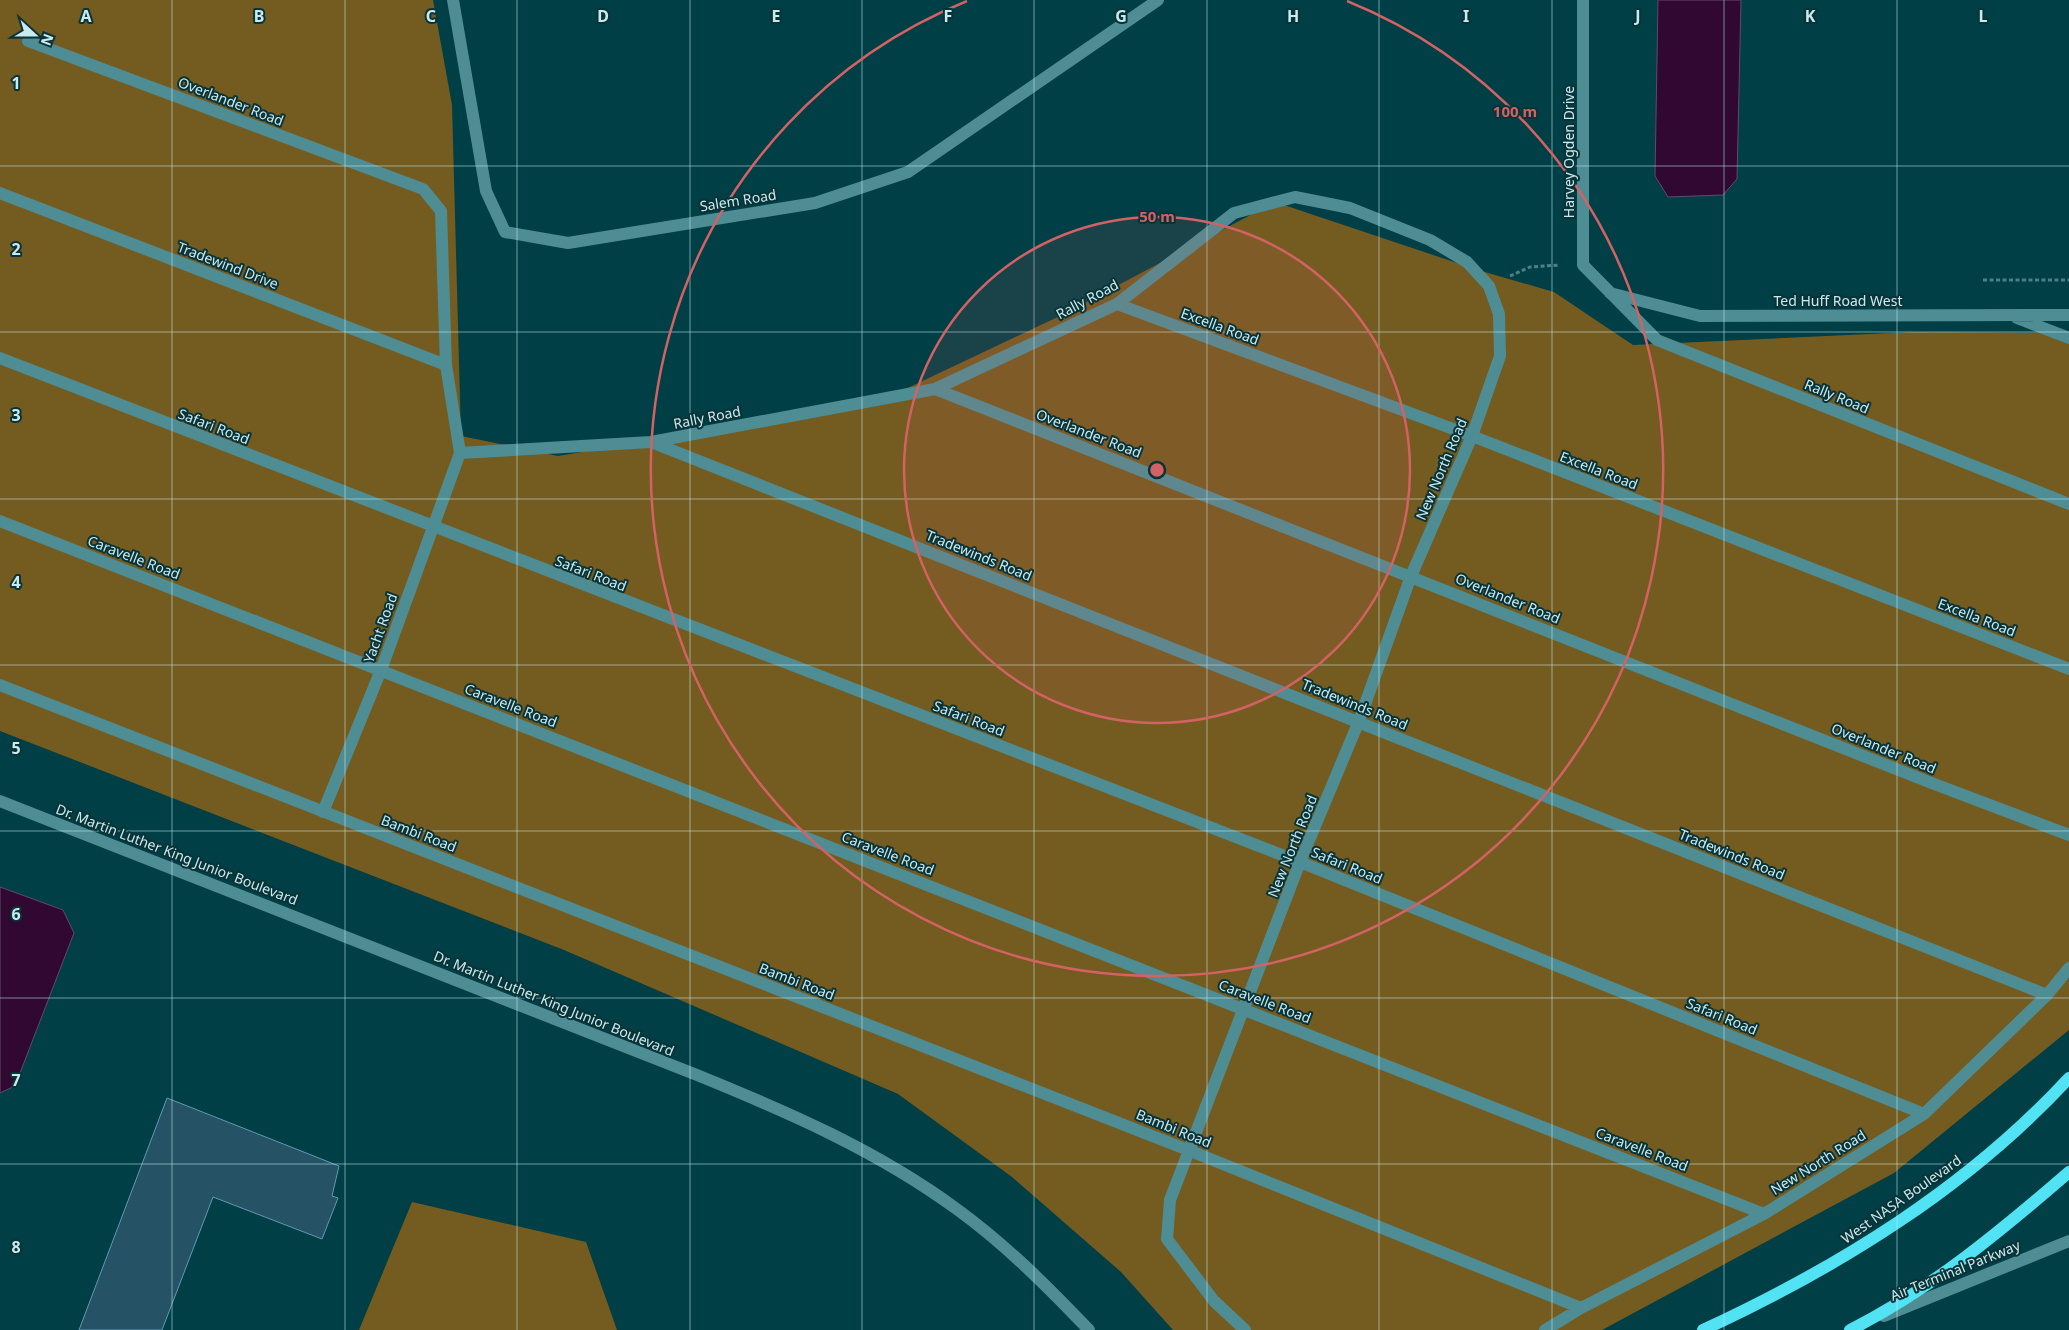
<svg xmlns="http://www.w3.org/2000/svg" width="2069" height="1330" font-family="'Noto Sans',sans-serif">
<rect width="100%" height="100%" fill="#003f46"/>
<path fill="#745b1f" d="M0 0H433L452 105 461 436 558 456 874 404 1060 316 1275 202 1478 270 1554 292 1633 345 1913 332 2069 333V1030L1894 1173 1602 1330H1173L1121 1272 1012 1177 898 1094 564 950 0 731Z
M412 1202 586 1242 617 1330H359Z"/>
<path fill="#300832" stroke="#5e4c6b" d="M1658 0H1741L1737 179 1723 195 1668 197 1655 176Z
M0 887 63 910 74 933 15 1086 0 1093Z"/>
<path fill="#255365" stroke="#5e9bb4" d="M167 1098 339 1166 332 1196 338 1198 322 1239 213 1197 162 1330H79Z"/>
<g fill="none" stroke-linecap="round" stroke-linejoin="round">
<path stroke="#4d8187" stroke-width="3" stroke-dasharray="4 2.5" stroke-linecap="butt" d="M1510 276 1530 267 1560 265
M1983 280H2069"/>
<path stroke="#4f8d95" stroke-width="12" d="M453 0 486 191 505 232 568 243 815 203 908 172 1158 0
M1583 0V265L1657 340 2069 504
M28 41 423 189 441 211 446 365 460 453
M0 193 446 365
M1610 293 1700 316 2069 315
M1117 304 1472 436 2069 669
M2017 318 2069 338
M0 358 1300 862 1924 1114
M935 389 1929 782 2069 835
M651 442 2047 995
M460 453 651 442 935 389 1117 304 1234 213 1295 197 1350 208 1430 240 1467 262 1489 286 1499 314 1500 356 1472 436 1411 576 1359 721 1300 862 1170 1200 1167 1239 1214 1301 1245 1330
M0 521 1764 1214
M0 685 1188 1150 1581 1308
M0 801 697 1075C788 1112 878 1151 958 1210 1006 1245 1048 1287 1089 1330
M323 812 381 670 460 453
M1884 1316 2069 1241
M1545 1330 1581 1308 1764 1214 1924 1114 2047 995 2069 968"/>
<path stroke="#51e3f4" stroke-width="12" d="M1703 1330C1839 1267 1967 1188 2069 1078
M1850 1330C1930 1290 2002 1230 2069 1172"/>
</g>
<path fill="none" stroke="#c8ebf0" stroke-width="1" stroke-opacity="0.55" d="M172 0V1330M345 0V1330M517 0V1330M690 0V1330M862 0V1330M1034 0V1330M1207 0V1330M1379 0V1330M1552 0V1330M1724 0V1330M1897 0V1330M0 166H2069M0 332H2069M0 499H2069M0 665H2069M0 831H2069M0 998H2069M0 1164H2069"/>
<circle cx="1157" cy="470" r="253" fill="#d26264" fill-opacity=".12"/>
<g fill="none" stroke="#d26264" stroke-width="2.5">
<circle cx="1157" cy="470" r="253"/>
<path d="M1347 1A506 506 0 1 1 967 1"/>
</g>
<g text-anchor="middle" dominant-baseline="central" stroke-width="4" stroke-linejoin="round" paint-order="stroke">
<g font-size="14" fill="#c8ebf0" stroke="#0a3338">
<text transform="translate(231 101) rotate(21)">Overlander Road</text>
<text transform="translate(1568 152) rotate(-90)">Harvey Ogden Drive</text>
<text transform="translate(738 200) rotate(-9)">Salem Road</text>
<text transform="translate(228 265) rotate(21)">Tradewind Drive</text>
<text transform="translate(1087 299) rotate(-28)">Rally Road</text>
<text x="1838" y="300">Ted Huff Road West</text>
<text transform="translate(1220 326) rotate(20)">Excella Road</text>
<text transform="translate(1837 396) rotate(22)">Rally Road</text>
<text transform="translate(707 417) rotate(-11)">Rally Road</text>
<text transform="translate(214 426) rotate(21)">Safari Road</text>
<text transform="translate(1089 433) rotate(21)">Overlander Road</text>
<text transform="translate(1441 469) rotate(-67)">New North Road</text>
<text transform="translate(1599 470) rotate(21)">Excella Road</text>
<text transform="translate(979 555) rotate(22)">Tradewinds Road</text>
<text transform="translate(134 557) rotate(21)">Caravelle Road</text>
<text transform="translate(591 573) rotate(21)">Safari Road</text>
<text transform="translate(1508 598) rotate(22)">Overlander Road</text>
<text transform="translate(1977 617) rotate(21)">Excella Road</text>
<text transform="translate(380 628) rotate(-70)">Yacht Road</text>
<text transform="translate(1355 704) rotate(22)">Tradewinds Road</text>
<text transform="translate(511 705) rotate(21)">Caravelle Road</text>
<text transform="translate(969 718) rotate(21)">Safari Road</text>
<text transform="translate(1884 748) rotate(22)">Overlander Road</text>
<text transform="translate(419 833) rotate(21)">Bambi Road</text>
<text transform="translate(1292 846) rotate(-68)">New North Road</text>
<text transform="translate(888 853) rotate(21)">Caravelle Road</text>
<text transform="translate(177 854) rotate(21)">Dr. Martin Luther King Junior Boulevard</text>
<text transform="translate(1732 854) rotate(22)">Tradewinds Road</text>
<text transform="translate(1347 865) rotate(22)">Safari Road</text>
<text transform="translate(797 981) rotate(21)">Bambi Road</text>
<text transform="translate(1265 1001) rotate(21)">Caravelle Road</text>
<text transform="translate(554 1003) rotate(22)">Dr. Martin Luther King Junior Boulevard</text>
<text transform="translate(1722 1016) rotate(22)">Safari Road</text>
<text transform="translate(1174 1128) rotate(22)">Bambi Road</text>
<text transform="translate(1642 1149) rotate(21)">Caravelle Road</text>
<text transform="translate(1818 1162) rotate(-32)">New North Road</text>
<text transform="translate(1901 1199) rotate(-35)">West NASA Boulevard</text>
<text transform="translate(1955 1270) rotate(-22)">Air Terminal Parkway</text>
</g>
</g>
<g font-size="16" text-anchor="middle" font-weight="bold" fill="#c8ebf0" stroke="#0a3338" stroke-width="4" stroke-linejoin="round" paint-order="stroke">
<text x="86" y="22">A</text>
<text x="259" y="22">B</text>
<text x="431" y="22">C</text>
<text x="603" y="22">D</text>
<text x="776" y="22">E</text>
<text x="948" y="22">F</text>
<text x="1121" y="22">G</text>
<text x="1293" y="22">H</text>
<text x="1466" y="22">I</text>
<text x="1638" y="22">J</text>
<text x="1810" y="22">K</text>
<text x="1983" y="22">L</text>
<text x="16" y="89">1</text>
<text x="16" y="255">2</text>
<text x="16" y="421">3</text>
<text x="16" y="588">4</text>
<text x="16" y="754">5</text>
<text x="16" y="920">6</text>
<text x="16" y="1086">7</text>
<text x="16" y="1253">8</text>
</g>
<circle cx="1157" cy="470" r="8" fill="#d26264" stroke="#0a3338" stroke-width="2.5"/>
<g font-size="15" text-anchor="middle" font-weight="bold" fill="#d26264" stroke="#0a3338" stroke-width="4" stroke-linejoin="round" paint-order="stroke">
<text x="1515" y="117">100 m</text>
<text x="1157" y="222">50 m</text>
</g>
<g transform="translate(35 35) rotate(111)" stroke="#0a3338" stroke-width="4" paint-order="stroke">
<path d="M0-4L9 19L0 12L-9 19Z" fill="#c8ebf0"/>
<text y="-8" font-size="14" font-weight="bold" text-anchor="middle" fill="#c8ebf0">N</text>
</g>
</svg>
